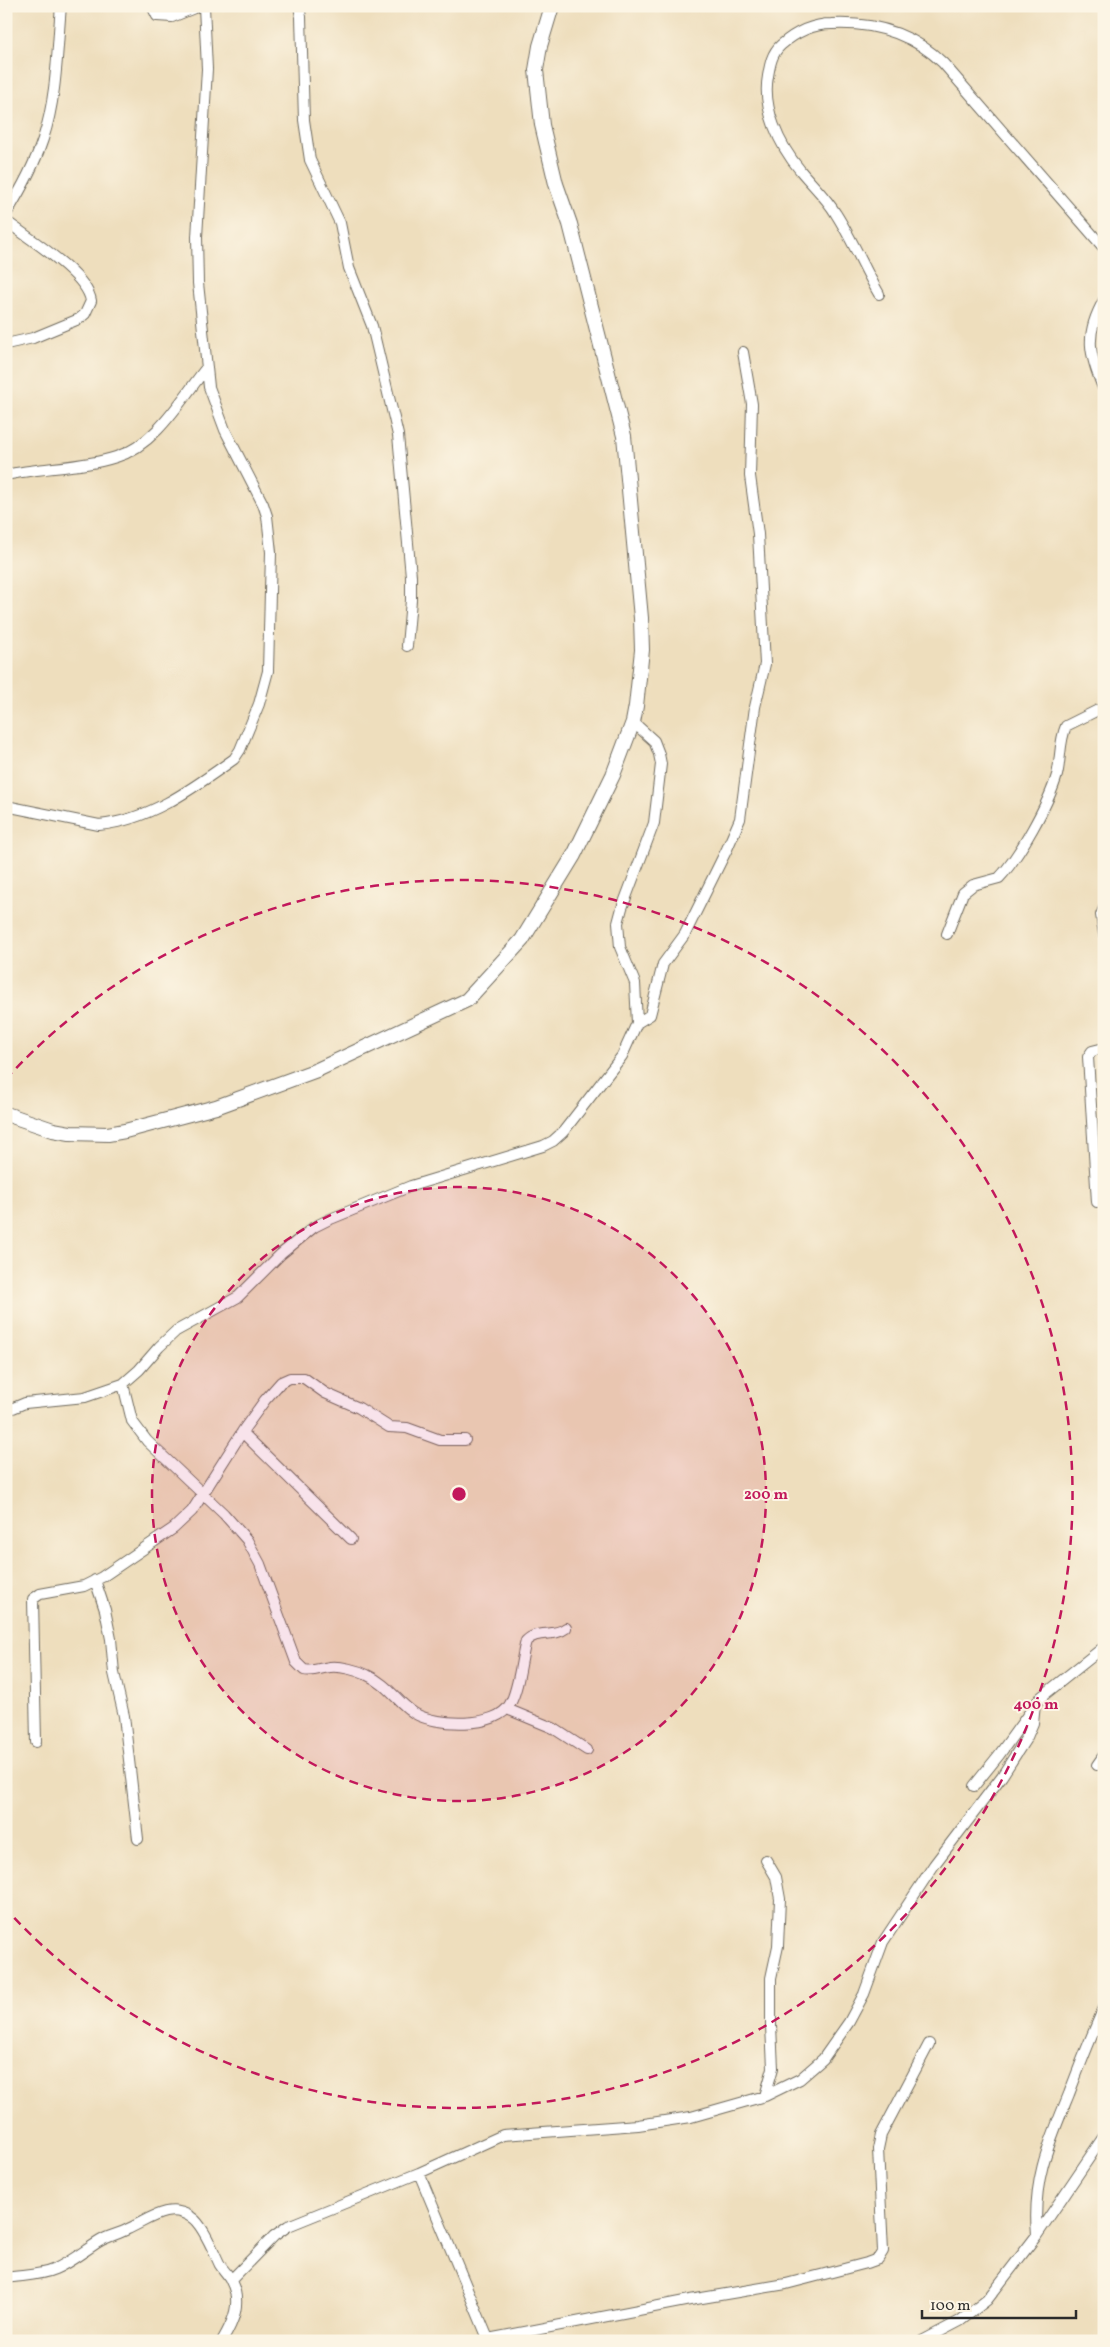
<svg xmlns="http://www.w3.org/2000/svg" width="1110" height="2347" font-family="Vollkorn,serif">
<rect width="100%" height="100%" fill="#fcf5e5"/>
<filter id="ink" filterUnits="userSpaceOnUse"><feTurbulence type="fractalNoise" baseFrequency=".02" numOctaves="2"/><feDisplacementMap in="SourceGraphic" scale="10" xChannelSelector="R" yChannelSelector="G"/><feConvolveMatrix kernelMatrix="1 2 1 2 8 2 1 2 1" color-interpolation-filters="sRGB"/></filter>
<filter id="wash" filterUnits="userSpaceOnUse"><feTurbulence type="fractalNoise" baseFrequency=".0096" numOctaves="4" result="noise"/><feDisplacementMap in="SourceGraphic" scale="20" xChannelSelector="R" yChannelSelector="G"/><feGaussianBlur stdDeviation="1.12" result="paint"/><feColorMatrix in="noise" values="0 0 0 0 0 0 0 0 0 0 0 0 0 0 0 0 0 1.4 0 .05"/><feComposite in="paint" operator="in"/></filter>
<g filter="url(#wash)">
<rect width="100%" height="100%" fill="#eedebd"/>
</g>
<g filter="url(#ink)">
<g fill="none" stroke-linecap="round" stroke-linejoin="round">
<g stroke="#6f6a5e" stroke-width="12">
<path id="street" d="M152 6 157 16 172 17 199 6
M299 6 301 17 304 120 310 160 340 223 349 268 372 326 398 435 411 576V600L407 646
M6 214C21 190 34 166 43 139 57 97 57 50 61 6
M6 221C28 238 87 274 91 301L85 314 79 319 33 338 6 344
M879 294C864 268 852 239 836 214 826 197 812 185 800 170 779 145 762 108 768 76 770 64 772 53 781 45 796 32 812 24 832 24 875 22 912 33 943 63L1104 248
M1104 300C1084 335 1089 354 1104 390
M6 475C42 467 82 468 116 457 156 445 182 398 207 367
M6 806 99 825C151 820 193 788 234 759L240 750 259 704 268 671 271 552 267 516 263 504 225 430 209 387 198 283 197 237 207 69 204 6
M1104 908 1101 915 1104 934
M947 934 963 893 973 885 999 878C1019 857 1049 803 1057 775 1061 759 1059 742 1066 726L1104 707
M637 1023 650 1015 663 964 685 934 727 849 740 819 755 707 765 664 758 534 750 476 752 404 743 352
M1097 1202 1088 1057 1092 1051 1104 1048
M123 1384 132 1421 147 1441 224 1514 247 1540 260 1564 296 1662 304 1670C313 1672 321 1668 330 1667 341 1666 357 1670 367 1675 388 1684 397 1702 414 1713 435 1726 497 1729 510 1704 519 1688 521 1659 526 1641 538 1629 553 1638 566 1628
M6 1411 25 1403 85 1397 123 1384 139 1370 159 1347 176 1331 238 1297 281 1254 314 1227 328 1220 411 1186 543 1146 553 1141 563 1132 622 1056 637 1023 635 983 620 947 618 923 622 908 654 823 661 764 659 754 654 741 633 722
M242 1432 351 1539
M95 1580 105 1610 111 1639 114 1673 124 1716 138 1839
M507 1709 553 1728 587 1750
M36 1742 33 1599 40 1594 84 1586 102 1577 174 1528 192 1511 244 1429 265 1400 281 1382 290 1378H304L325 1393 359 1408 389 1427 407 1428 440 1440H465
M1097 1765 1104 1755
M974 1786 999 1755 1040 1698 1104 1647
M765 2096 773 2068 771 2026V1978L778 1946 780 1899 776 1877 766 1860
M419 2173 489 2341
M1037 2235C1032 2180 1049 2143 1069 2094 1080 2065 1091 2036 1104 2008
M6 2278C23 2275 39 2276 55 2269 71 2262 85 2250 100 2241 108 2236 119 2234 128 2229 148 2220 169 2202 191 2217 203 2224 214 2253 220 2265 223 2270 229 2275 231 2281 242 2302 234 2321 222 2341
M231 2280 274 2236 288 2226 419 2173 503 2135 638 2125 691 2117 765 2096 800 2079 823 2059 849 2022 864 1994 883 1942 934 1865 1002 1776 1027 1737 1033 1723 1035 1705
M488 2339 690 2300 786 2284 867 2263 878 2259 883 2251 878 2149 881 2135 929 2044
M922 2341 960 2321 987 2300 1037 2235 1104 2136"/>
</g>
<g stroke="#6f6a5e" stroke-width="16">
<path id="secondary" d="M6 1114 53 1130 70 1133 108 1134 125 1131 216 1107 317 1070 467 1000 522 940 574 855 613 775 633 722 636 706 642 650 641 618 624 436 570 224 556 184 542 125 536 70 540 46 552 6"/>
</g>
<use href="#street" stroke="#fff" stroke-width="10"/>
<use href="#secondary" stroke="#fff" stroke-width="14"/>
</g>
</g>
<circle cx="459" cy="1494" r="307" fill="#c2185b" fill-opacity=".12"/>
<g fill="none" stroke="#c2185b" stroke-width="2.5" stroke-dasharray="9 6">
<circle cx="459" cy="1494" r="307"/>
<path d="M6 1079A614 614 0 1 1 6 1909"/>
</g>
<circle cx="459" cy="1494" r="8" fill="#c2185b" stroke="#fcf5e5" stroke-width="2.5"/>
<g font-size="15" text-anchor="middle" font-weight="bold" fill="#c2185b" stroke="#fcf5e5" stroke-width="4" stroke-linejoin="round" paint-order="stroke">
<text x="766" y="1499">200 m</text>
<text x="1036" y="1709">400 m</text>
</g>
<rect width="1110" height="2347" fill="none" stroke="#fcf5e5" stroke-width="25"/>
<path d="M922 2310v8h154v-8" fill="none" stroke="#2b2b2b" stroke-width="2.5"/>
<text x="930" y="2310" font-size="15" fill="#2b2b2b" stroke="#fcf5e5" stroke-width="4" paint-order="stroke">100 m</text>
</svg>
